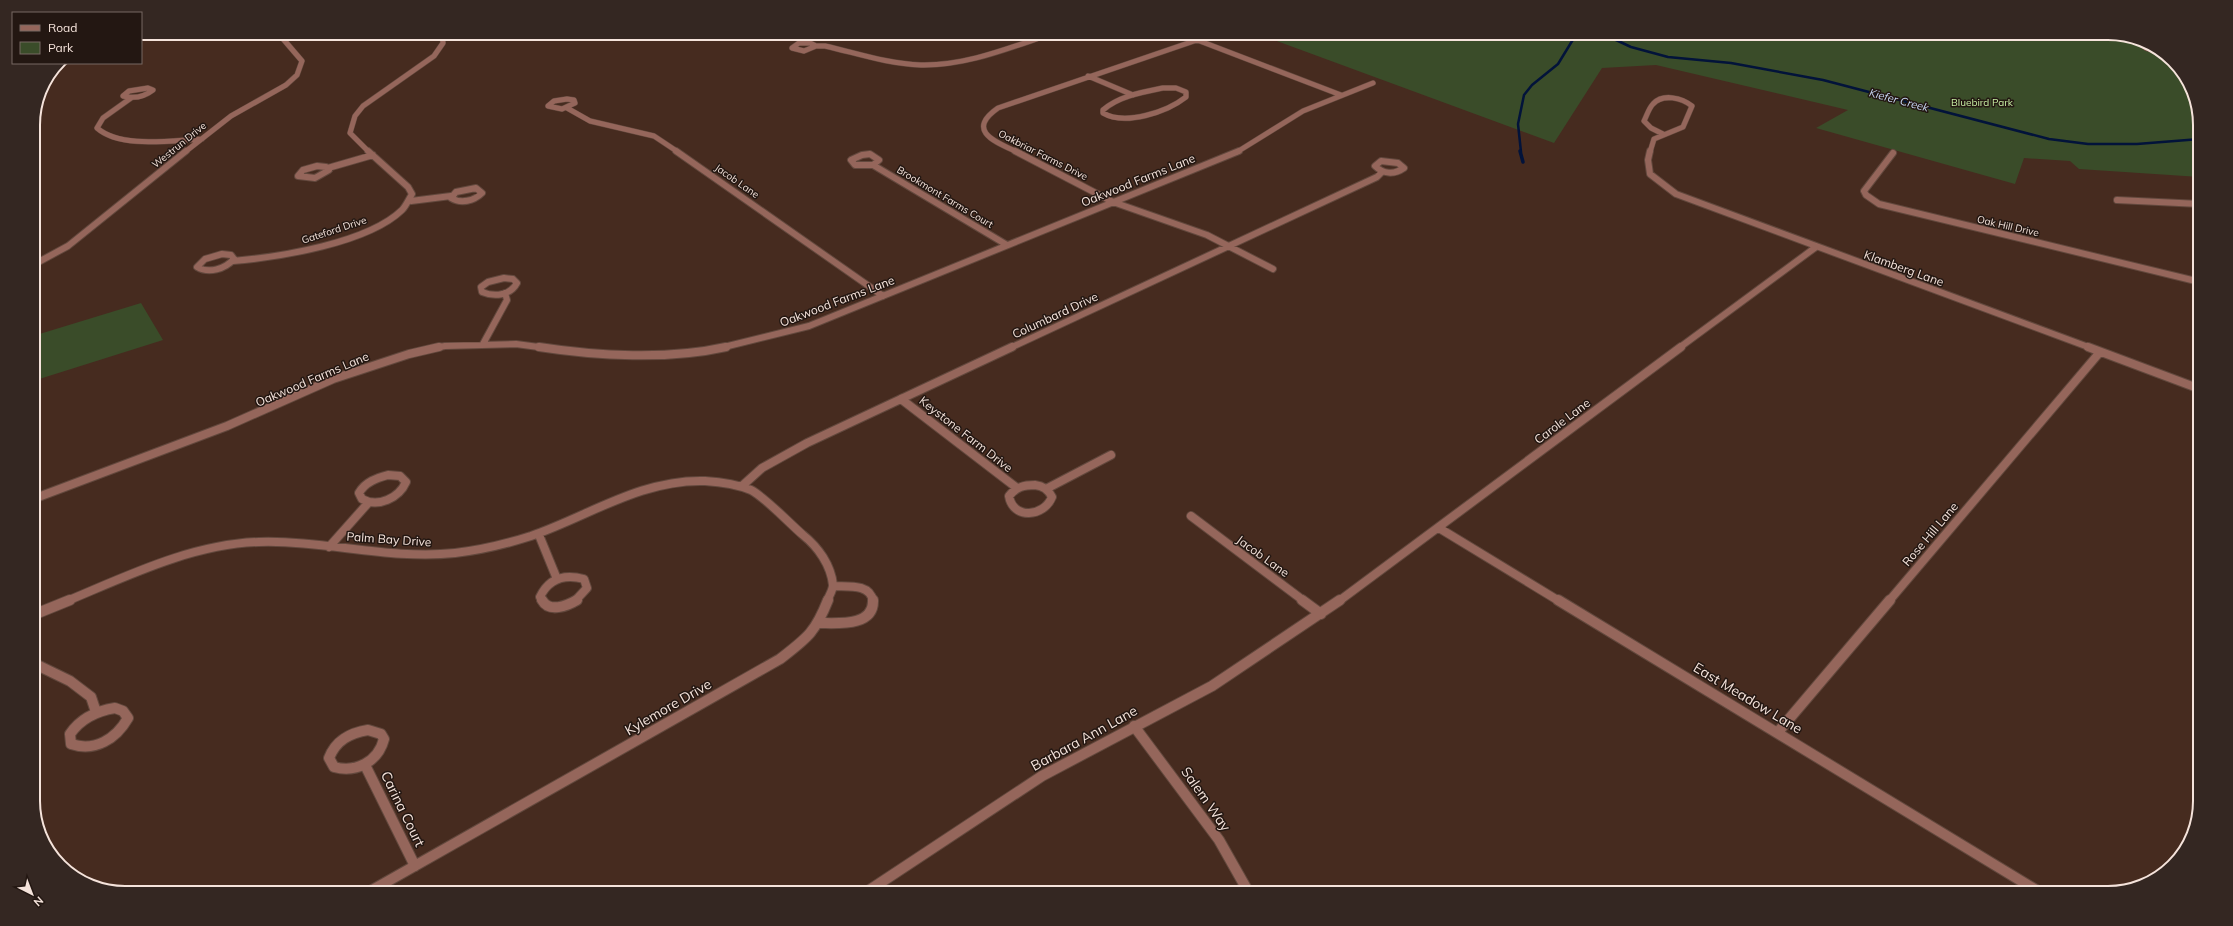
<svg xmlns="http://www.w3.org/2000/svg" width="2233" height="926" font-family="Mulish,sans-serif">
<rect width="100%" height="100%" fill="#462b1f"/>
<path fill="#3a4c29" d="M1255 33H2108L2143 40 2181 69 2200 119V177L2079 169 2070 161 2024 158 2015 184 1816 128 1848 110 1656 65 1602 68 1554 143Z
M141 303 163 340 33 381V336Z"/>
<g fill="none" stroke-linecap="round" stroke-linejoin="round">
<path stroke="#02133a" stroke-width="2.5" d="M1601 33 1631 47 1668 57 1731 63 1823 80 2049 139 2088 144H2137L2200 139
M1521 152 1518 124 1524 95 1532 85 1558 64 1577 33"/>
<path stroke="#02133a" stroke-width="3.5" d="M1520 151 1523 162"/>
<g stroke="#62483d" stroke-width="6">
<path id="street-far3" d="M1179 33 1341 95
M141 36 186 33
M2136 39 2146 48 2161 53
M799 43H810L816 46 804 51 792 48Z
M816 46H825C856 53 888 64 921 65 967 66 1011 47 1054 33
M1088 76 1133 95
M148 88 153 90C144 97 134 99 123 96L129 91Z
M1163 88H1176L1186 92V97C1167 112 1125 126 1103 113V110C1119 96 1143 92 1163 88Z
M131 98 103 118 97 128C121 149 172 140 202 139
M567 99 574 100 575 103 562 109 548 106 554 101Z
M567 108 590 121 654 136 678 152
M185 152 231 116 286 85 297 75 302 61 278 33
M369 152 350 133 355 116 363 106 434 56 443 43 442 33
M1017 152C996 142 965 131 998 108L1197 40
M1237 152 1303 111 1373 83
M1650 152 1654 139 1683 127 1692 106C1682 98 1663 93 1653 104 1649 108 1647 115 1644 121L1651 128 1663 134"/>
</g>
<g stroke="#62483d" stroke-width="8">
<path id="street-far2" d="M676 151 883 296
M1015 151 1113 202 1207 235 1273 269
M1650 151 1648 160 1650 174 1676 194 2091 348
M1893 153 1864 191 1866 195 1879 204 2200 282
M870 154 879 160 873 165H855L851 160 862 155Z
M1381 161 1398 163 1404 168C1394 175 1383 174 1375 166Z
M873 165 1007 245
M317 166 326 167 329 170 315 178 298 176 303 170Z
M328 168 373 155
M476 188 482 193C474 201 461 204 451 198L456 192Z
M2117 200 2200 204
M411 201 451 196
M222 254 231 255 234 259C225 269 209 274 197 267L205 259Z
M233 261C280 257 368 243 402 210 406 206 409 199 412 194L408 187 368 151
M33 265 68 246 186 151
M504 278 513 279 517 283C510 296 494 297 482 292L481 287 488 282Z
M483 344 507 300 505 293
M434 348 445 346 516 344 546 348
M720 348 809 326 1239 151
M1010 348 1377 177 1382 172
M1679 348 1816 247"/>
</g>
<g stroke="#62483d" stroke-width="10">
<path id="street-far1" d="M539 347C597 356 668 360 726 347
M2088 347 2200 389
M901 399 1017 488
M388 475 400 476 406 482C399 498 378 508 362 499L359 493C365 482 377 478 388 475Z
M1035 485C1043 486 1048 489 1052 497 1044 517 1013 520 1009 496 1016 487 1024 485 1035 485Z
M742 486 762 468 807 443 1012 347
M1046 489 1111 455
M33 499 227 426 333 379 409 354 439 347
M1191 516 1304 601
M1439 528 1559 601
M539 535 557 579
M329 547 369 502
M833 586C847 587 870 583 873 601
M67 601C127 576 192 544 259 542 325 540 389 560 455 553 481 550 506 544 531 536 589 516 641 479 705 481 720 482 736 484 751 490 766 498 789 523 803 535 818 547 831 565 833 585 833 590 829 596 827 601
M542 601 540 597C549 578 565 574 584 579L587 588 575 601
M1339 601 1681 347
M1889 601 2100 352"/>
</g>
<g stroke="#62483d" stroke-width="12">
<path id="street" d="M542 600C549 613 567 606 577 600
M1302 600 1321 614
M1558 600 2041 893
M33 615 70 600
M819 623C837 623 874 627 873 600
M33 659 35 664 70 681 91 697 96 712
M115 708 123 711 128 718C116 739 95 752 71 744L70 734C81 718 96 711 115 708Z
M1134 726 1219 840 1249 893
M368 730 381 734 384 739C378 762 356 773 334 767L329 758C336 740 350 733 368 730Z
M1778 732 1890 600
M365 765 415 866
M367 893 780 659C807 638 815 633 828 600
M865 893 1042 776 1212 686 1340 600"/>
</g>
<use href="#street-far3" stroke="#95665b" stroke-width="5"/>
<use href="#street-far2" stroke="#95665b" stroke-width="6"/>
<use href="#street-far1" stroke="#95665b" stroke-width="8"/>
<use href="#street" stroke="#95665b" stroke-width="10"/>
</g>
<g text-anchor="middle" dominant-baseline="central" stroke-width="3" stroke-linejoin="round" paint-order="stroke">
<g font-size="10" fill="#c9f2a5" stroke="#231712">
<text x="1982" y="102">Bluebird Park</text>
</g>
<g font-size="10" fill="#f5e3db" stroke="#231712">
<text transform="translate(179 145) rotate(-39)">Westrun Drive</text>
<text transform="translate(1043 155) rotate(27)">Oakbriar Farms Drive</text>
<text transform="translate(737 181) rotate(35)">Jacob Lane</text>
<text transform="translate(945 197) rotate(31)">Brookmont Farms Court</text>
<text transform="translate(2008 226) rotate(13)">Oak Hill Drive</text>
<text transform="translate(334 230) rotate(-18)">Gateford Drive</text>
</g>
<g font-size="11" font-style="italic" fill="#c9d9f6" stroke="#231712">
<text transform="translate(1899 100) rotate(15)">Kiefer Creek</text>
</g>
<g font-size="12" fill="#f5e3db" stroke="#231712">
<text transform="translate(1138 180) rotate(-22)">Oakwood Farms Lane</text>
<text transform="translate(1904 268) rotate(20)">Klamberg Lane</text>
<text transform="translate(837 301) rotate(-21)">Oakwood Farms Lane</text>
<text transform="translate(1055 315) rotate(-25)">Columbard Drive</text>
<text transform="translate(312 379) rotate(-23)">Oakwood Farms Lane</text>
<text transform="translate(1562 421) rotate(-37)">Carole Lane</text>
<text transform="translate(966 434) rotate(38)">Keystone Farm Drive</text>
<text transform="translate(1930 534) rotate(-50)">Rose Hill Lane</text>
<text transform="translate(389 539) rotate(4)">Palm Bay Drive</text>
<text transform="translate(1263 556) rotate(36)">Jacob Lane</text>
</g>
<g font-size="14" fill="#f5e3db" stroke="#231712">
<text transform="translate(1748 698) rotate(31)">East Meadow Lane</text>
<text transform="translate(668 707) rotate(-30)">Kylemore Drive</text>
<text transform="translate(1084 738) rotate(-29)">Barbara Ann Lane</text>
<text transform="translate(1206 799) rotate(55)">Salem Way</text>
<text transform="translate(403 809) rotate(64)">Carina Court</text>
</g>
</g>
<path d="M0 0H2233V926H0ZM125 40H2108A85 85 0 0 1 2193 125V801A85 85 0 0 1 2108 886H125A85 85 0 0 1 40 801V125A85 85 0 0 1 125 40Z" fill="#342722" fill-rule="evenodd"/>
<path fill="none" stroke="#f5e3db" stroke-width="2" d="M125 40H2108A85 85 0 0 1 2193 125V801A85 85 0 0 1 2108 886H125A85 85 0 0 1 40 801V125A85 85 0 0 1 125 40Z"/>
<rect x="12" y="12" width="130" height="52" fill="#231712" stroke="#776962"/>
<rect x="20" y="25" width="20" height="6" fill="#95665b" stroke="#776962"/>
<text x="48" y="32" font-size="12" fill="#f5e3db">Road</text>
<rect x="20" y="42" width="20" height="12" fill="#3a4c29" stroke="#776962"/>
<text x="48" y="52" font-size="12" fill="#f5e3db">Park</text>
<g transform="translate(32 894) rotate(138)" stroke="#231712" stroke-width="3" paint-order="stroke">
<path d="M0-3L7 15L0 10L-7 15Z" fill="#f5e3db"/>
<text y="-6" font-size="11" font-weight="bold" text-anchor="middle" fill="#f5e3db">N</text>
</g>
</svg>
